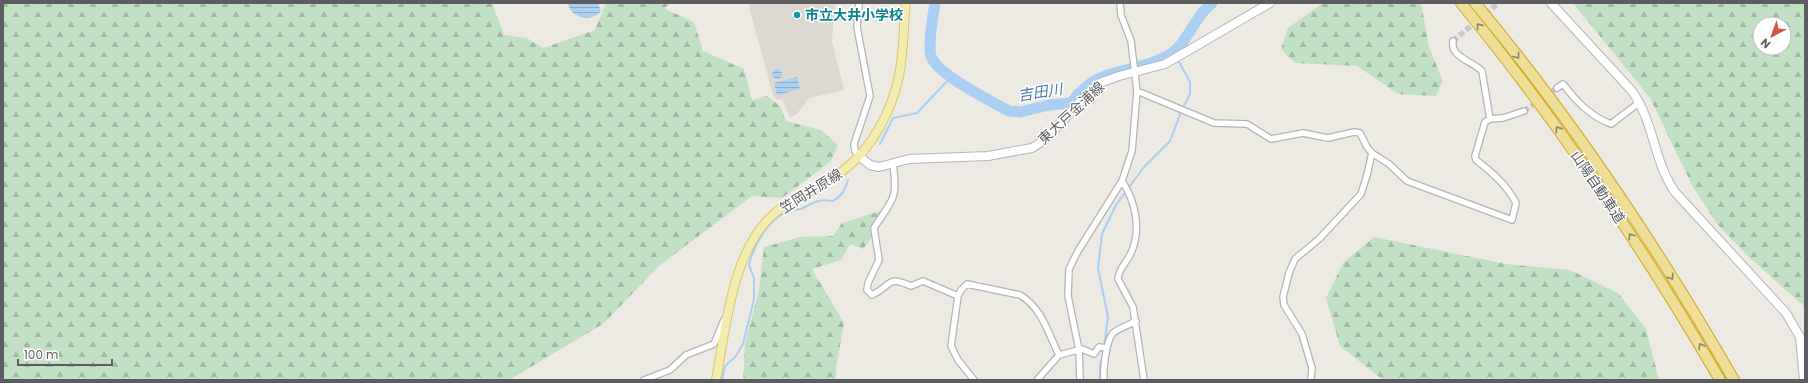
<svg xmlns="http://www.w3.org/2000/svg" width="1808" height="383" font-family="Poppins,'Noto Sans JP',sans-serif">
<defs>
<pattern id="forest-firs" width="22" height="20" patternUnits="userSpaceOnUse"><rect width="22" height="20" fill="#c2e0c4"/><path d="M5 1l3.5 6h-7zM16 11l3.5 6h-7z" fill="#a1b9a3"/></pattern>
<pattern id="water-rules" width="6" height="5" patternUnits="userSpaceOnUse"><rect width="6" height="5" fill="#abcff3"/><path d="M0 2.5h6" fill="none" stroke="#8eabc8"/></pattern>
</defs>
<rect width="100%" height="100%" fill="#eceae3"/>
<path fill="#dbd9d1" d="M748 3H835L832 41 844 90 809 98 796 115 790 117 782 99 777 100 773 95Z"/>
<path fill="url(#forest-firs)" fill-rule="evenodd" d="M3 3H492L504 35 527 38 543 48 595 30 606 3H669L665 9 694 22 703 51 744 69 752 100 767 96 780 106 786 121 821 130 838 145 830 162 782 198 752 196 660 265 603 324 509 380H3Z
M1323 3H1421L1429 47 1443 81 1436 96 1398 94 1357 66 1295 63 1281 49 1288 28Z
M1573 3H1805V307L1749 257 1718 225 1693 187 1650 98ZM1760 24H1784V48H1760Z
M887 209 886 218 863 249 850 244 841 260 812 269 844 323 836 368V380H743L745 343 759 290 764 247 800 237 833 236 842 223Z
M1374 237 1506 264 1570 270 1618 293 1646 329 1659 380H1383L1340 346 1326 298 1343 263Z"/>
<path fill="url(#water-rules)" d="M568 3H598L601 11C592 23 570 18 568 3Z
M772 74a5 5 0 1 1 10 0a5 5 0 1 1-10 0Z
M797 77 800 89 777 95 774 83Z"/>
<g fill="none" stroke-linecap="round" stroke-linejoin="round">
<path stroke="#abcff3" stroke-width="2" d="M880 144 893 118 917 113 951 77
M1104 347 1108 317 1098 268 1102 234 1116 205 1144 167 1170 141 1181 112 1190 94V82L1178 60
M722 380 725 366 736 356 743 344 754 299V278L749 265C754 245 768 218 789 211 793 209 797 210 801 209 813 203 819 198 833 201 842 196 845 190 848 180
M1100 380V365L1104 352"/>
<path stroke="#abcff3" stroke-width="11" d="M935 3C933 14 928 46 931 56 936 74 991 101 1009 111L1020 112 1049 105 1071 103C1100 64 1130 76 1167 56 1182 49 1190 29 1200 16 1203 11 1208 7 1212 3"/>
<path stroke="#c8c7c2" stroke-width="5.5" stroke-dasharray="5.5 3" stroke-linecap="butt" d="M1453 41 1498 3
M1524 111 1557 88"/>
<g stroke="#b3b4b8" stroke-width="8">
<path id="street" d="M859 3 857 27 870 96 854 144 855 151 859 156
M1453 41C1450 57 1472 61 1482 71L1490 119
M1557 88 1563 84C1576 101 1590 116 1611 124L1640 102
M1137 91 1214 123 1247 124 1271 139 1303 133 1328 138 1354 132 1360 133 1367 147 1372 153 1389 164 1407 181 1512 220 1516 203C1507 185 1492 172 1476 160L1475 156 1485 122 1490 119 1503 118 1524 111
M893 164C898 201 893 198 874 228L879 260 868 283 867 290 872 295C893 285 886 275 911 286L923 281 958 296
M1122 181C1136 202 1142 232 1130 255 1126 263 1118 270 1118 279L1133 307 1144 380
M644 380 670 370 686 355 714 344 724 320
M974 380 958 360 951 346 958 296 961 290 967 284 1020 295C1042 308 1048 333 1059 355
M1037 380 1059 355 1082 349 1094 354 1099 347 1107 348
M1080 380 1079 350 1068 296 1069 269 1078 251 1122 181 1132 151 1137 91 1131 41 1121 15 1120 3
M1104 380C1103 370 1106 341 1113 333 1119 328 1129 325 1136 321
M1311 380 1312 368 1302 334 1284 305 1283 297 1289 273 1295 259 1319 239 1361 194 1367 175 1372 153"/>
</g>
<g stroke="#b4b6bb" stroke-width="10">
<path id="secondary" d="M1551 3 1632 91C1655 124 1653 160 1675 192L1786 313 1800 337 1804 380
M859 156 870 165 879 167 909 159 988 156 1032 148 1046 139 1089 92 1102 82 1119 76 1165 64 1270 3"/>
</g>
<g stroke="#dec56a" stroke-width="10">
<path id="primary" d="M716 380C726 327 732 248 776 212 798 196 824 186 845 169 873 147 892 110 899 76 904 52 903 27 906 3"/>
</g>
<g stroke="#d1a51e" stroke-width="12">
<path id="highway" d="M1461 3C1558 121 1643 248 1720 380
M1475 3C1573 120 1658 248 1734 380"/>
</g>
<use href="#street" stroke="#fff" stroke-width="5.5"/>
<use href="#secondary" stroke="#fff" stroke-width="8"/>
<use href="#primary" stroke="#f4edb0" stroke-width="8"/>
<use href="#highway" stroke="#eede97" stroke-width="10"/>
</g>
<defs><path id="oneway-chevron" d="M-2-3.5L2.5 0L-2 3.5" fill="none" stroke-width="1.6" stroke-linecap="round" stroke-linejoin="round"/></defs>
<g stroke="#878471">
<use href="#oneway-chevron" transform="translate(1479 26) rotate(-129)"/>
<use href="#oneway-chevron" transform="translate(1517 56) rotate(53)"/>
<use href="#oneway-chevron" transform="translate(1558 129) rotate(-125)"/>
<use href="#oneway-chevron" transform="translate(1631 236) rotate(-123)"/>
<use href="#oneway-chevron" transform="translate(1671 277) rotate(57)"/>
<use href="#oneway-chevron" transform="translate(1701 346) rotate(-121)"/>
</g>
<circle fill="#0f9aa8" stroke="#fff" stroke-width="1.5" cx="797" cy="15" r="4"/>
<g text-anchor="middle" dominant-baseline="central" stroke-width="3" stroke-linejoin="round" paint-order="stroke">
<g font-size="14" font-weight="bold" fill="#0d838f" stroke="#fff" text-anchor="start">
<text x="805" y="15">市立大井小学校</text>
</g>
<g font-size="14" fill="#5b5d61" stroke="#fff">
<text transform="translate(1071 113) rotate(-43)">東大戸金浦線</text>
<text transform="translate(1598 187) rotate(56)">山陽自動車道</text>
<text transform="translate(811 191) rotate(-32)">笠岡井原線</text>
</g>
<g font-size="15" font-style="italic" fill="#4f75aa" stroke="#fff">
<text transform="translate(1040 92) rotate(-9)">吉田川</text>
</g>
</g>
<rect width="1808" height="383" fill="none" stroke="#5b5d61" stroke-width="8"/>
<g transform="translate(1772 36) rotate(221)"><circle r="19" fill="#ffffff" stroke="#bdbec0"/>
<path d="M0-3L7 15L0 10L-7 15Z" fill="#d15843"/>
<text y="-6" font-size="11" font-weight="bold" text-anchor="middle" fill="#5b5d61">N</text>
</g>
<path d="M18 359v6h94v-6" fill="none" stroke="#5b5d61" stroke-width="2"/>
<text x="24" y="359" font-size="12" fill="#5b5d61" stroke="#ffffff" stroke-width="3" paint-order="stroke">100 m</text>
</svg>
